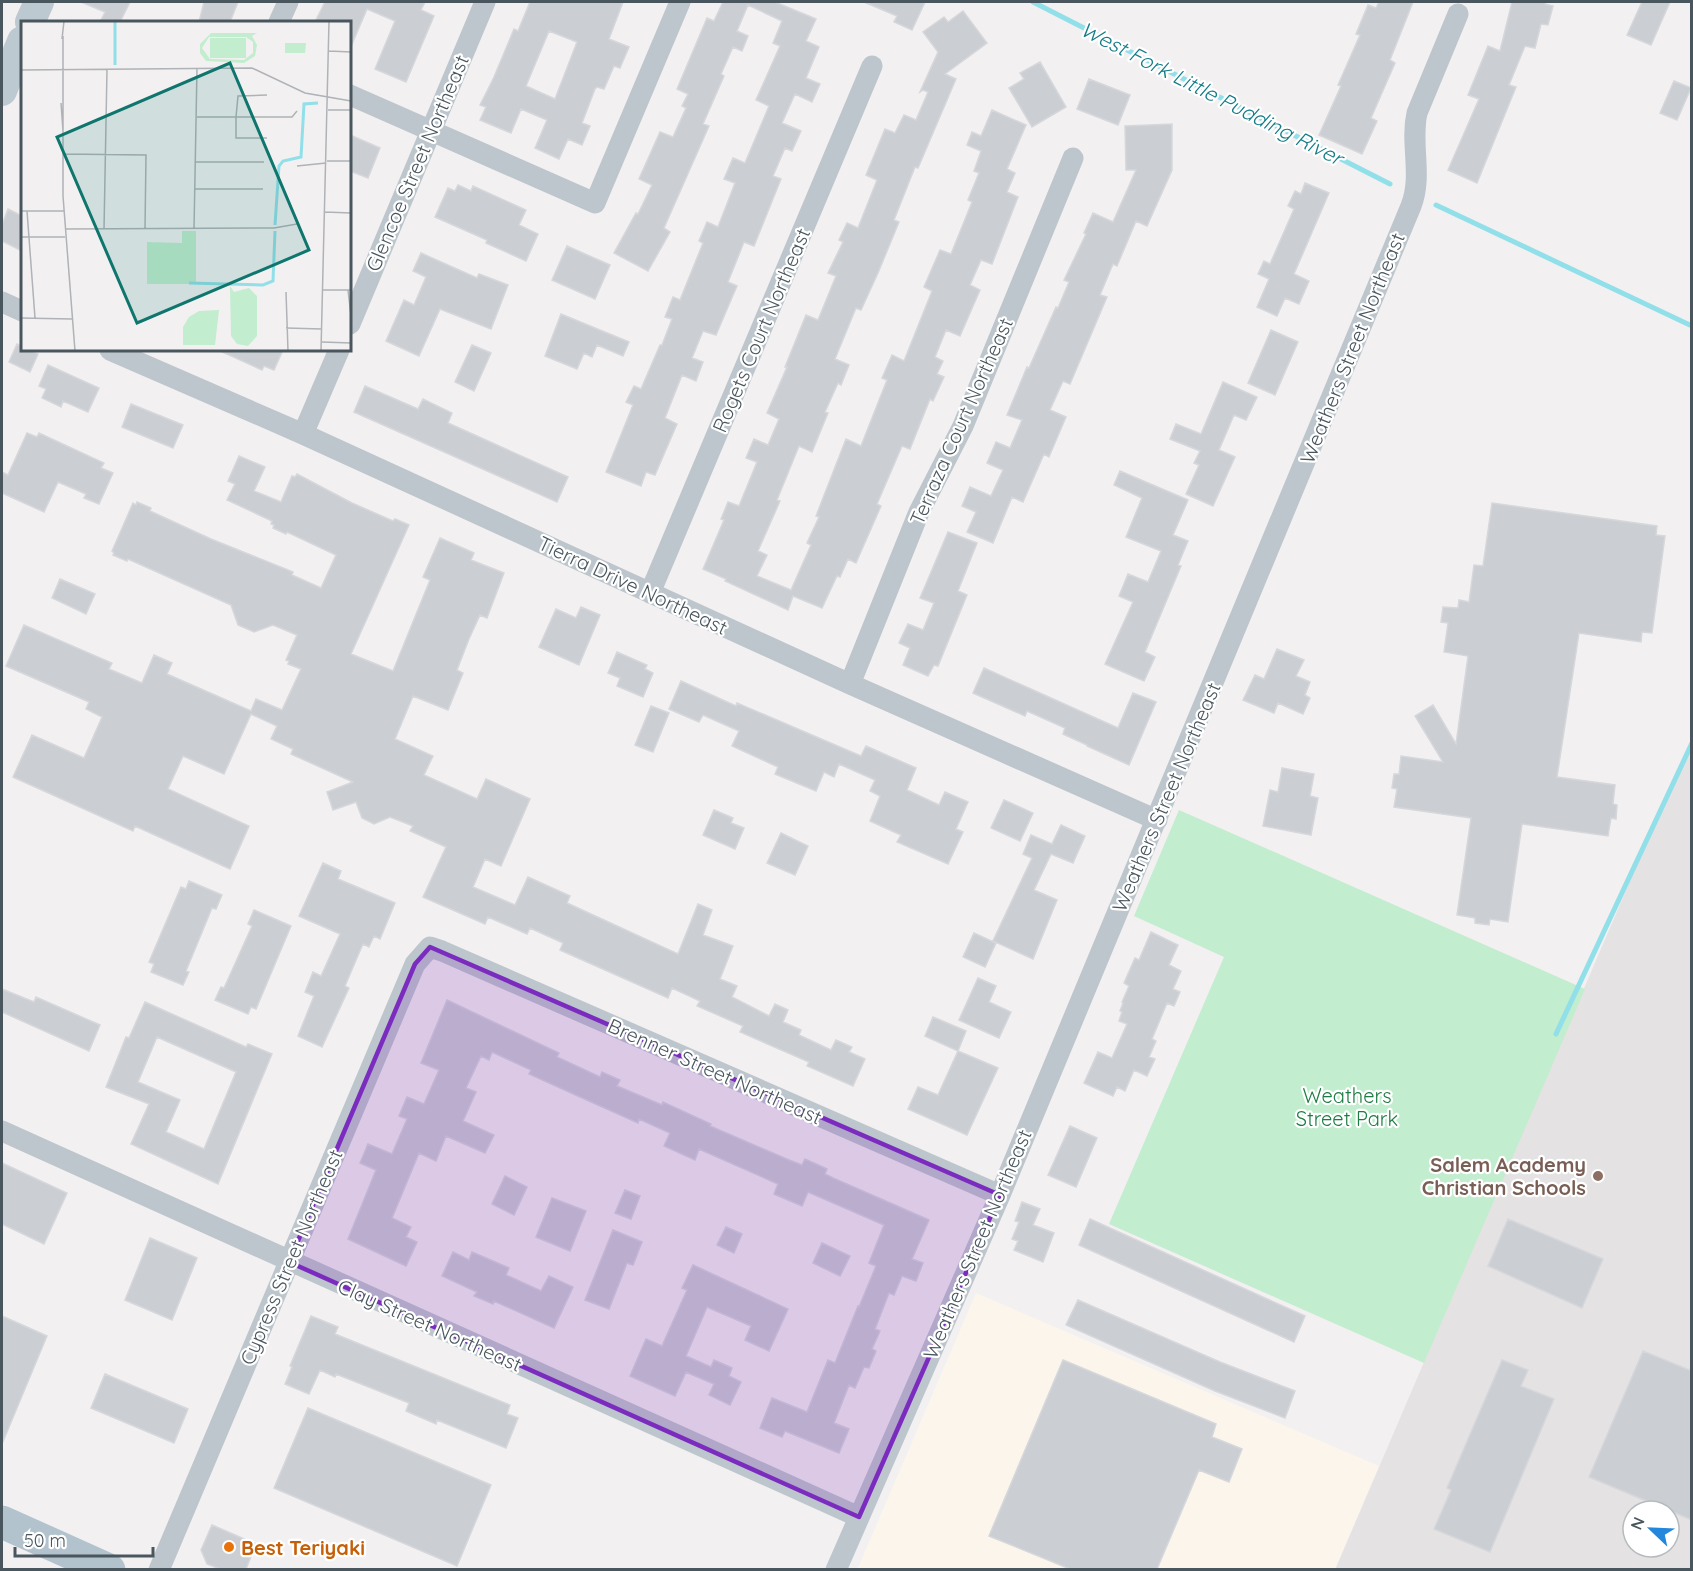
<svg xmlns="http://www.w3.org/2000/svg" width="1693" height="1571" font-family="Quicksand,sans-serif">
<rect width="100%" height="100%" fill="#f3f0f1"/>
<path fill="#fbf5ec" d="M976 1293 1379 1466 1335 1569 857 1570Z"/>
<path fill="#e4e2e2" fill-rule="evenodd" d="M1691 741V1569L1335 1570 1669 790ZM1633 1511H1669V1547H1633Z"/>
<path fill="#c2edce" d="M1179 810 1585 989 1424 1363 1109 1224 1224 957 1134 916Z"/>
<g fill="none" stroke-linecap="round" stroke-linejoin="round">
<path stroke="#91dfe8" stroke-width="5" d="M1033 2 1390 184
M1436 205 1692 326
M1556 1034 1692 743"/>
</g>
<path fill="#cbced3" stroke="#d5d7db" stroke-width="1.5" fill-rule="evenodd" d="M81 2H130L120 22H100L105 12Z
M204 2H238L230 22H199Z
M325 2H425L421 10 434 16 406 82 375 69 395 21 367 9 350 49V22H315Z
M530 2H623L609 39 629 47 620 68 614 66 604 89 597 87 595 89 582 123 590 126 582 145 568 139 559 159 535 148 547 120 521 109 511 133 480 120 486 107 480 105 494 77 514 29 518 31ZM549 31 577 42 555 99 526 86Z
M723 2H775L816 19 806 41 819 47 806 78 820 84 812 102 795 94 782 123 801 131 792 151 785 148 773 176 781 179 754 246 744 242 728 282 737 286 716 335 703 331 692 358 703 362 696 381 682 375 665 418 677 424 655 475 646 472 641 486 606 472 633 405 626 402 634 386 641 389 660 345H662L672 319 665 317 673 297 680 300 703 243 699 241 707 222 718 227 735 183 724 179 733 158 745 163 769 106 756 100 780 46 773 43 782 21 748 5 737 31 748 36 742 51 733 47 721 74 724 76 703 124 709 126 664 228 670 232 648 271 614 253 636 213 638 214 652 185 639 179 660 132 673 137 686 108 682 106 688 94 677 89 707 18 714 21Z
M864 2H925L912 30 894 22 897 16Z
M1379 2H1413L1390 60 1395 63 1371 118 1377 121 1362 154 1319 135 1341 86 1338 85 1360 35 1356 34 1368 5 1376 8Z
M1512 2H1546L1545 4 1553 6 1548 25 1541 24 1535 48 1525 46 1509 85 1516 87 1477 183 1448 170 1479 99 1468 95 1488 46 1500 51Z
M1642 2H1670L1651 45 1627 35Z
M963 11 987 43 945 74 956 79 918 168 915 167 894 220 899 222 878 273 861 310 856 308 835 359 849 365 841 385 838 383 825 412 828 413 812 452 799 446 777 500 780 501 758 551 767 555 757 576 791 590 811 545 807 543 819 517 816 516 846 439 861 446 887 380 882 378 892 355 904 361 932 291 924 287 940 250 951 254 972 202 968 200 979 173 974 171 981 151 967 145 972 132 981 136 992 110 1026 125 1007 169 1015 173 1007 192 1018 197 992 264 981 260 970 285 980 290 960 336 946 330 935 357 943 361 937 374 944 377 933 401 930 399 910 449 902 446 877 504 881 506 856 563 848 559 840 577 837 576 822 608 793 596 788 610 725 581 726 579 703 569 724 520 721 519 728 502 739 506 757 462 746 458 754 439 768 445 779 419 767 413 787 367H785L806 315 818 320 836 276 828 273 843 242 839 240 847 223 858 228 877 180 866 175 885 129 895 133 904 115 916 120 928 92 923 90 920 92 938 52 923 32 944 17 948 22Z
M1040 62 1066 107 1032 127 1009 88 1024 79 1020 73Z
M1089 79 1130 95 1118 125 1077 109Z
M1674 81 1691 88 1677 120 1660 113Z
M1172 124V170L1147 226 1136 221 1117 266 1113 264 1100 295 1107 297 1070 384 1063 381 1050 410 1066 417 1049 457 1044 454 1023 502 1012 497 993 543 967 532 976 512 962 506 970 487 991 496 1003 470 987 463 996 442 1010 448 1022 420 1007 415 1027 367 1029 368 1056 307 1058 308 1069 282 1064 280 1086 234 1084 233 1093 213 1113 222 1136 170H1126L1125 126Z
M350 135 380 148 368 178 350 171Z
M1305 183 1329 193 1294 274 1309 281 1299 304 1285 298 1277 316 1257 307 1269 279 1258 274 1264 261 1270 264 1294 209 1288 206 1295 191 1301 194Z
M458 185 471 191 473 186 526 210 519 225 538 234 526 261 486 243 487 240 435 217 448 188 455 191Z
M8 209 22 216V251L2 241V225Z
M567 246 610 265 595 299 552 280Z
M421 253 477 278 479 274 508 285 491 329 440 309 419 356 386 341 404 300 414 305 426 277 413 271Z
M561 314 629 342 623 356 597 345 592 357 584 353 577 369 545 356Z
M1271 330 1298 342 1275 395 1248 383Z
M17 344 22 347V350H29L38 354 30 372 9 362Z
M472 345 491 353 474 391 455 382Z
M218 350H283L274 370 264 366 262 370Z
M48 365 99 388 88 412 63 401 61 407 42 398 46 389 39 386Z
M1223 382 1257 397 1246 420 1234 415 1219 450 1235 457 1213 506 1186 494 1199 465 1194 463 1200 451 1170 439 1176 424 1201 434Z
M365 386 418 409 423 399 452 413 448 423 568 477 557 502 354 412Z
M131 404 183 425 173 448 122 427Z
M27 433 37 437 39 433 104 463 101 468 113 473 99 504 84 498 86 494 58 482 44 512 2 493V472L8 475Z
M239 456 265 467 254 491 281 502 292 476 295 477 297 474 352 503 393 521 395 519 409 525 351 654 393 671 430 580 423 577 440 538 474 553 471 560 504 573 487 618 480 615 469 639 457 670 463 673 448 710 413 696 395 739 433 756 424 775 477 799 486 779 530 799 501 866 485 859 473 887 515 905 528 877 570 896 567 903 678 954 698 904 712 910 703 935 733 946 720 979 737 986 732 997 769 1016 775 1004 788 1010 783 1022 801 1030 799 1035 831 1050 836 1040 852 1047 849 1052 865 1059 853 1086 807 1066 809 1062 740 1032 743 1026 697 1006 700 1001 672 988 668 998 560 950 563 943 530 928 527 934 488 917 485 924 423 897 446 847 410 831 413 826 390 817 374 824 362 818 356 802 333 810 327 792 353 782 291 754 293 749 271 739 277 726 251 714 224 774 183 756 168 789 249 826 230 869 135 826 133 831 13 777 32 735 84 758 102 717 86 709 89 702 6 666 24 625 112 663 109 669 142 683 154 655 172 663 167 674 251 711 256 699 282 710 301 669 288 664 289 661 286 660 297 635 273 625 254 632 238 625 231 605 128 559 127 561 113 555 114 553 112 551 133 503 136 505 137 502 151 508 150 511 211 539 293 572 292 575 321 588 336 555 287 532 286 534 273 528 274 525 271 524 272 521 227 500 235 484 228 481Z
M1120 471 1188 500 1173 535 1188 541 1178 565 1181 566 1145 652 1155 657 1144 681 1105 664 1133 602 1119 596 1128 574 1148 582 1161 551 1126 537 1142 498 1114 485Z
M1492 503 1657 526 1656 535 1665 536 1652 633 1642 632 1641 642 1579 633 1557 777 1615 785 1613 804 1617 805 1616 819 1611 818 1608 836 1522 824 1508 922 1490 919 1489 925 1475 923V918L1457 915 1471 818 1394 807 1397 789 1392 788 1394 774H1399L1401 756 1443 762 1415 716 1433 705 1456 744 1468 656 1444 652 1448 623 1441 622 1443 607 1458 608 1459 600 1469 602 1474 565 1483 566Z
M948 532 977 543 958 591 967 595 938 666 934 665 928 676 903 665 910 648 899 643 908 624 923 630 934 603 920 598Z
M60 579 95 594 86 614 52 598Z
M581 607 600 615 579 665 539 647 556 609 576 618Z
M1277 649 1304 660 1296 676 1310 682 1305 695 1310 698 1303 714 1278 703 1274 713 1243 700 1255 675 1264 679Z
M617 652 647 665 645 669 653 673 643 697 617 686 620 678 608 673Z
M984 668 1118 728 1133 693 1156 702 1129 765 1087 746V745L1063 734 1065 728 1027 711 1025 716 973 693Z
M681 681 736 706 737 703 861 756 866 746 916 768 907 790 939 805 945 792 968 802 956 829 963 832 948 864 897 842 901 835 870 821 880 796 870 791 875 780 839 764 834 777 824 772 816 791 775 774 778 767 732 746 739 731 703 715 699 722 669 709Z
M651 706 669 713 653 752 635 745Z
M1282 768 1314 774 1310 796 1318 798 1311 835 1263 826 1270 790 1278 792Z
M1004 800 1033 813 1020 841 991 828Z
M714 810 733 818 731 823 744 828 735 849 703 835Z
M1061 825 1085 836 1073 863 1051 854 1034 890 1057 900 1033 959 993 941 1032 858 1023 854 1031 835 1052 844Z
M781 833 808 846 795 875 767 863Z
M323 863 341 871 338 879 395 903 380 939 374 936 369 947 363 944 345 986 349 988 322 1047 298 1036 314 996 305 992 313 972 321 976 340 934 299 916Z
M189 881 222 895 216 909 212 908 186 971 189 972 183 985 151 972 154 964 149 962 181 887 186 889Z
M254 910 291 926 256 1009 251 1007 248 1014 215 1000 221 987 224 988 252 926 248 924Z
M1151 932 1178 945 1169 965 1181 971 1173 989 1180 992 1174 1006 1167 1003 1152 1039 1156 1041 1149 1057 1155 1059 1147 1076 1134 1070 1125 1091 1117 1087 1113 1096 1084 1083 1098 1052 1112 1058 1127 1024 1119 1021 1122 1012 1120 1011 1123 1003 1122 1002 1129 986 1124 983 1135 958 1139 960Z
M974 933 996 943 985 967 963 957Z
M978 978 996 986 989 1002 1011 1012 999 1038 959 1020Z
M2 989 34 1002 36 997 100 1025 89 1051 2 1012Z
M447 1000 559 1053 557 1057 600 1077 602 1072 620 1080 617 1086 662 1105 663 1102 711 1124 710 1126 789 1160 802 1165 805 1159 827 1169 825 1174 833 1178 929 1220 912 1259 923 1263 916 1281 902 1276 894 1295 889 1293 875 1329 880 1331 872 1349 876 1351 869 1368 864 1367 855 1388 849 1385 834 1423 849 1429 839 1453 785 1431 782 1437 760 1428 772 1398 807 1412 828 1360 835 1363 858 1306 859 1307 876 1266 869 1263 884 1225 808 1192 802 1206 774 1194 778 1184 699 1149 695 1160 664 1146 670 1133 639 1119 638 1123 589 1101 529 1074 531 1070 492 1052 489 1060 481 1056 466 1088 476 1092 463 1121 494 1135 485 1153 446 1136 436 1161 419 1153 392 1218 411 1227 406 1237 417 1242 406 1266 348 1239 376 1170 360 1163 368 1144 392 1154 407 1119 399 1116 407 1097 424 1104 439 1070 421 1063Z
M145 1002 246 1047 248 1044 272 1054 218 1184 131 1144 149 1104 106 1087 126 1037 129 1038ZM157 1037 236 1072 204 1149 166 1132 180 1100 138 1082Z
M933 1017 966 1031 958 1051 925 1036Z
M958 1051 998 1068 967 1135 908 1109 918 1087 938 1095Z
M1070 1126 1097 1138 1076 1187 1048 1175Z
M2 1163 67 1193 44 1244 2 1224Z
M505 1176 527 1187 514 1215 492 1204Z
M625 1190 640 1196 631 1219 615 1213Z
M552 1198 586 1211 570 1251 536 1237Z
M1022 1202 1040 1209 1033 1225 1054 1233 1043 1262 1014 1250 1018 1241 1012 1239 1019 1222 1015 1221Z
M1090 1219 1305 1316 1294 1342 1079 1245Z
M1508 1219 1603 1259 1582 1308 1488 1266Z
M726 1227 742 1234 734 1253 717 1245Z
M613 1230 642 1242 633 1265 627 1263 609 1309 585 1300Z
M150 1238 197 1258 172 1320 125 1300Z
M822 1243 850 1256 840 1276 813 1263Z
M453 1252 469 1260 472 1252 509 1268 506 1275 541 1291 549 1276 573 1287 554 1328 494 1301 493 1304 474 1296 477 1292 442 1276Z
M693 1265 788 1309 769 1351 745 1340 751 1326 707 1307 686 1356 711 1367 714 1360 732 1368 729 1376 741 1382 730 1405 709 1395 714 1384 686 1372 675 1396 630 1376 646 1339 662 1346 687 1290 682 1288Z
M1078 1300 1220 1362 1295 1391 1285 1418 1215 1391 1066 1325Z
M2 1316 47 1336 2 1444Z
M311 1316 338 1327 335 1334 510 1405 507 1414 518 1418 506 1448 437 1420 436 1424 406 1411 409 1403 336 1374 335 1377 320 1370 309 1394 285 1384 292 1367 290 1366Z
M1643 1351 1692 1371V1520L1589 1477Z
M1063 1360 1216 1424 1212 1437 1242 1449 1229 1482 1199 1470 1157 1569H1070L989 1536Z
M1502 1360 1528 1370 1521 1386 1554 1399 1490 1552 1434 1529 1451 1490 1447 1488Z
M105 1374 188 1409 174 1443 91 1408Z
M308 1408 491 1485 457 1566 274 1488Z
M212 1525 256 1544 246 1569H220L207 1564 201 1550Z"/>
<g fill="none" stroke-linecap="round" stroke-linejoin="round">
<path stroke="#bdc6cc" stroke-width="21" d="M279 22 288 2
M350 95 595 203 680 2
M2 302 22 311
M350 324 485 2
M110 350 303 434 850 684 1157 820
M303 434 339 350
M650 593 872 66
M850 684 919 512 963 426 1073 158
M2 1131 859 1517
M159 1570 415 964 430 947 442 951 1000 1195
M836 1570 1000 1195 1411 206C1423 175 1410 144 1417 113L1458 14"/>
<path stroke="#bdc9d1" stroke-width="30" d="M30 22 39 2
M2 91 22 41"/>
<path stroke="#b2c3cd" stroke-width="33" d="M2 1522 109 1570"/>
</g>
<path fill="#7b2cbf" fill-opacity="0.2" stroke="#7b2cbf" stroke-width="4.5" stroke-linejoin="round" d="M430 947 1000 1195 859 1517 289 1262 415 964Z"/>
<circle fill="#8d6e63" stroke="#fff" stroke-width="2" cx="1598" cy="1176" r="6"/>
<circle fill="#e8710a" stroke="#fff" stroke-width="2" cx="229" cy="1547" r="6"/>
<g text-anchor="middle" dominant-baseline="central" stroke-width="4.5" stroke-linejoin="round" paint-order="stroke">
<g font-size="20" fill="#49565d" stroke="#fff">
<text transform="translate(417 163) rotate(-67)">Glencoe Street Northeast</text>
<text transform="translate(761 330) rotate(-67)">Rogets Court Northeast</text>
<text transform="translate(1352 348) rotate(-68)">Weathers Street Northeast</text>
<text transform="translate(961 421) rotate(-66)">Terraza Court Northeast</text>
<text transform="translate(633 585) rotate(25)">Tierra Drive Northeast</text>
<text transform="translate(1166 797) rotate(-67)">Weathers Street Northeast</text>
<text transform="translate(715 1071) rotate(24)">Brenner Street Northeast</text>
<text transform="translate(977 1244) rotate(-67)">Weathers Street Northeast</text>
<text transform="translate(291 1257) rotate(-67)">Cypress Street Northeast</text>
<text transform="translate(430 1325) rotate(24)">Clay Street Northeast</text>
</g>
<g font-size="20" fill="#1c7c42" stroke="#fff">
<text x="1347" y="1095">Weathers<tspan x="1347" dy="23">Street Park</tspan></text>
</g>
<g font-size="20" font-weight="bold" fill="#785e54" stroke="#fff" text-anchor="end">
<text x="1586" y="1164">Salem Academy<tspan x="1586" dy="23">Christian Schools</tspan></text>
</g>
<g font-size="20" font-weight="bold" fill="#c56008" stroke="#fff" text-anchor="start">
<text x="241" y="1547">Best Teriyaki</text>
</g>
<g font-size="21" font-style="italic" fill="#137c87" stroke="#fff">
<text transform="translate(1212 93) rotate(27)">West Fork Little Pudding River</text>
</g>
</g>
<g transform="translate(21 21)">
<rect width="330" height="330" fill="#f3f0f1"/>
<path d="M190 12H236L231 15 236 24 234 35 223 42 185 40 179 32V23ZM188 16H225L232 21V32L223 39 189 38 181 27ZM189 17H225V37H189ZM264 22H285L284 32H264ZM161 210H175V263H126V221L161 222ZM209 265 213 271 228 267 236 275V315L227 325 216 323 210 315ZM198 289 194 324H162V306L168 296 178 290Z" fill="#c2edce" fill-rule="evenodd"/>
<path fill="none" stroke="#91dfe8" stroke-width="3" d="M94 44V0M254 204 258 145 262 140 280 136 283 83 297 82M168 262 242 264 252 260 254 210"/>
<path fill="none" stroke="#afb2b6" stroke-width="1.5" d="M42 15V175L54 330M41 18 43 0M308 30 330 31M0 49 231 47 284 72 330 80M40 82 42 110M307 89H330M176 96H271L276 90M246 117H215V96L217 75 246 74M42 133 125 134 124 208M306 140H330M174 141H243M276 145 305 142M174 168H242M0 190H43M6 190 14 297M304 191 330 192M44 208 253 207 276 203M83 208 86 48M173 208 176 47M330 212V241M0 216H44M302 269H330M327 269 330 295M265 271 267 330M0 297 51 298M265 307 301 308M301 321 330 322M300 330 308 0"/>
<path fill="#0f766e" fill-opacity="0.15" stroke="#0f766e" stroke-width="3" d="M209 42 288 229 116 302 36 116Z"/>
<rect width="330" height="330" fill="none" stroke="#49565d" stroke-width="3"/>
</g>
<rect width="1693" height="1571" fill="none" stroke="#49565d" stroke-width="6"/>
<g transform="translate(1651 1529) rotate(293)"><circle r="28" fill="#ffffff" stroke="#b6bbbe" stroke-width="1.5"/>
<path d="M0-4.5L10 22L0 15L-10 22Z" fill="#2387db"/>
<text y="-9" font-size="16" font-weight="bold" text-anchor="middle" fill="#49565d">N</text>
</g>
<path d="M15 1547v9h138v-9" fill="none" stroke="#49565d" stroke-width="3"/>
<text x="24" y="1547" font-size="18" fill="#49565d" stroke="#ffffff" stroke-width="4.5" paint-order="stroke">50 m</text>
</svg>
